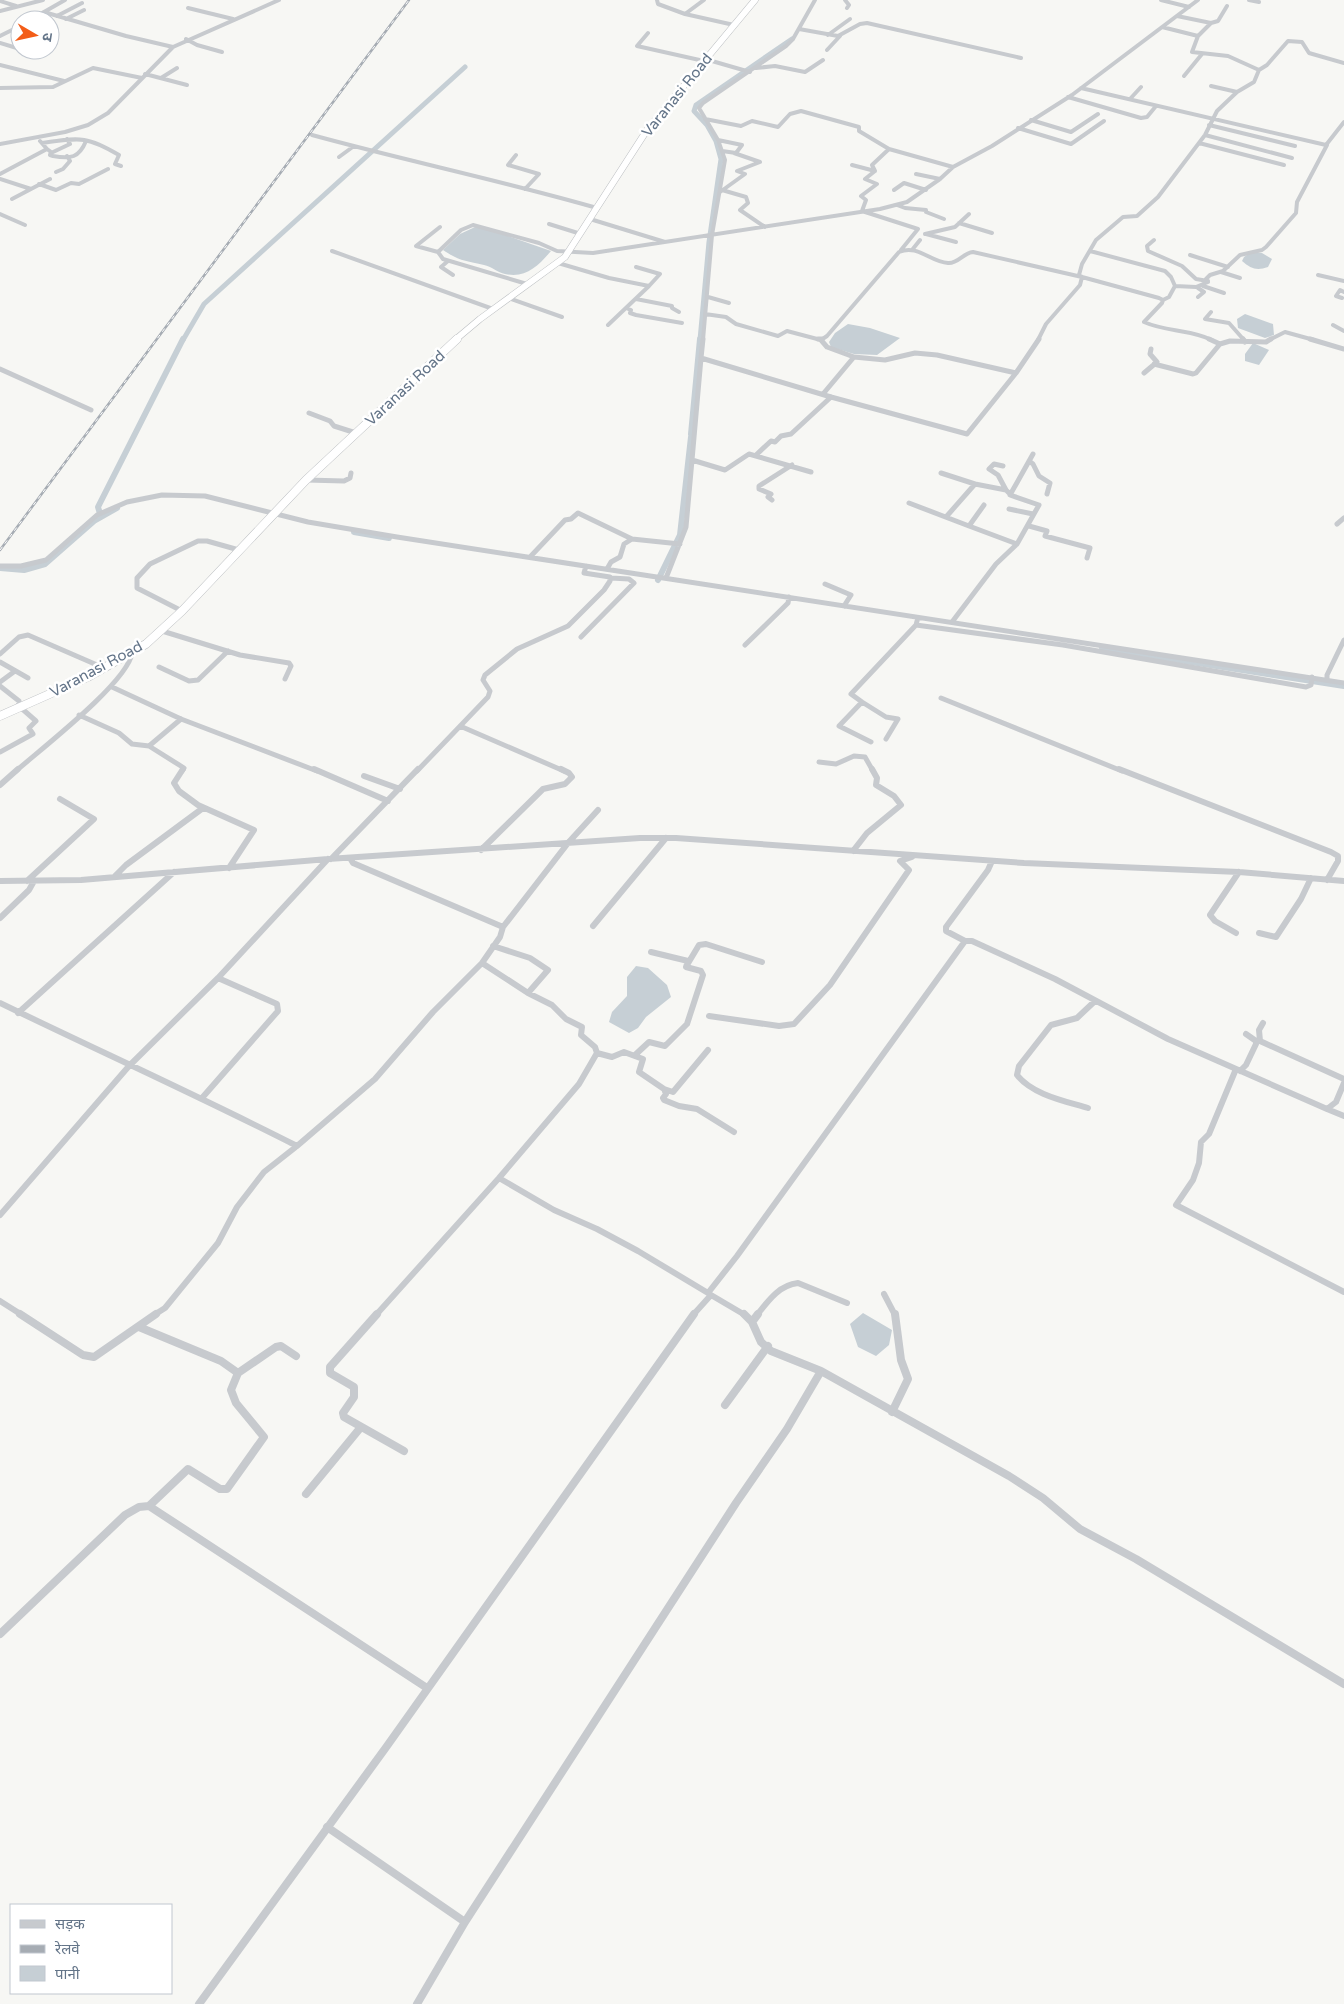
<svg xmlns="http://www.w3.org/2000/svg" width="1344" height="2004" font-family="'Varela Round','Noto Sans Devanagari',sans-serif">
<rect width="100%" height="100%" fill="#f7f7f4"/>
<path fill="#c6cfd5" d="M475 227 491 230 551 251C539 265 526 279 505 274 498 273 491 266 484 265 466 261 459 261 443 250L460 234Z
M1251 252 1262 253 1272 259 1268 267C1257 271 1251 269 1242 261L1244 257Z
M1245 314 1273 324 1274 335 1265 338 1238 328 1237 319Z
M848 324 870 328 900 338 877 355 854 354 831 347 829 342 835 333Z
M1253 343 1269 350 1259 365 1245 361V354Z
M636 966 648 968 667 985 671 997 646 1017 638 1028 629 1033 609 1022 612 1012 627 996V977Z
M863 1313 892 1330 889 1345 876 1356 858 1347 850 1324Z"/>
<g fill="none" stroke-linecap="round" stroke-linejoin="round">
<path stroke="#c6cfd5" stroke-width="5" d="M183 340 204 304 465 67
M700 340 709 242 721 159 716 141 707 125 694 111 696 105 792 39"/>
<path stroke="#c6cfd5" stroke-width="6" d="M691 434 700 339
M101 517 98 507 183 339
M354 532 389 538
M0 568 24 570 45 564 94 521 117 508
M658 580 680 535 691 437
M1102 648 1344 686"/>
<g stroke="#bbbec1" stroke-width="7">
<path id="trunk-far1" d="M455 340 480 319 565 257 647 130 755 0"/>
</g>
<g stroke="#bbbec1" stroke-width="9">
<path id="trunk" d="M0 716 88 677 146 644 182 611 306 480 457 339"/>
</g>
<path stroke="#c7cace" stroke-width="4" d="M657 0 658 4 685 14 734 25
M845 0 849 5 847 8
M1161 0 1189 7
M1249 0 1259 2
M0 1 16 6
M188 8 233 19
M0 11 43 0
M44 12 126 36 173 47
M685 14 704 0
M57 16 82 3
M1177 16 1211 23 1198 36 1192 52 1228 56 1259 70 1267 65 1288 41 1302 42 1309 53 1344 63
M66 19 84 10
M30 20 65 0
M1211 23 1218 21 1227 6
M1162 27 1198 36
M799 29 838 36 860 24 867 23 1021 58
M648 33 637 46 704 61
M828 35 850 19
M0 36 20 26
M186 39 197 45 222 52
M0 43 20 49
M25 50 27 51
M827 50 840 36
M705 59 750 72
M0 65 64 81
M756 68 775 66 805 72 823 60
M145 74 187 85
M1184 76 1202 54
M161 78 177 68
M0 88 53 87 93 68 142 78
M1081 88 1326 145 1344 122
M1237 92 1254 82 1259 70
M1068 97 1141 118 1147 117 1156 106
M1130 99 1141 87
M705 119 741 126 752 121 778 127 790 114 801 111 859 127V131L889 149 953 167
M1031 120 1071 132 1098 114
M1209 125 1295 146
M1018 128 1071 144 1104 121
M312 135C407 161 503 181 597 208
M1205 135 1292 158
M718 140 742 145 736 153 722 151
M42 143C79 138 85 135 119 155L115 164 121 166
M1199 143 1284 165
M0 144 65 132 88 125 108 113 173 47 279 0
M47 149 51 152 50 155 53 156C71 159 79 158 86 141
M889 149 872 165 875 171 865 179 877 184 861 196 866 200 862 211 918 229 901 250
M51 153 70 144 67 139
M516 155 508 165 539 174 525 189
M339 157 354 146
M852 165 875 171
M56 172 63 169 70 161 67 156
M0 174 47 149 40 141
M916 174 940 179
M0 179 31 189
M39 184 56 190 71 183 79 184 108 169
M722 190 746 197 748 203 740 210 765 227
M894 190 904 183 926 190
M720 192 745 174 737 171 760 162 734 153
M12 199 50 179
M897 205 905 208 926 210V212L944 219
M0 214 25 225
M590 219 665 242
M959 223 992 233
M549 224 581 234
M925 234 955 227 969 214
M926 234 956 242
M1154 240 1147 246 1148 251 1182 266 1196 279 1208 281
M912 250 920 240
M332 251 493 309
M1090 251 1165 271 1171 277 1175 286
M438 252 416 246 440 227
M1190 255 1228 267
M448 261 441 267 453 275
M558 263 609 278 649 286 608 325
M636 267 660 274 649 286
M1221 272 1240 278
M1318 275 1344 281
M527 284 443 259 438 252 461 230 473 225 539 243 557 251 593 253 880 209 907 202 940 179 953 167 992 146 1072 95 1198 0
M1203 286 1224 293
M1198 288 1204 292 1198 297
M708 297 729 303
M508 298 562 317
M1342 298 1336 296 1340 290 1344 292
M636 299 672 306V308L679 312
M1163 300 1169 297 1175 286 1196 287 1208 282 1206 279 1210 275 1223 271 1240 255 1262 250 1266 247 1296 213 1297 202 1327 145
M626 308 631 310 630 313 636 315 682 323
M1211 312 1205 319 1229 323 1244 340
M705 314 726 317 736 324 778 336 787 331 821 340 827 336 899 252C918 244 930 262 948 263 958 264 963 253 973 252L1082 277 1079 275 1082 264 1096 240 1123 217 1137 216 1158 197 1205 135 1217 111 1237 92 1211 86
M1333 325 1344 331
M703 340 712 235 725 160 718 140 699 108 703 103 786 46 793 39 815 0
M1038 340 1046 324 1080 285 1082 277 1159 298 1163 300 1162 303 1144 322C1166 332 1190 329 1212 340
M1269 340 1285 332 1314 340"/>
<path stroke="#c7cace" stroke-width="5" d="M703 339 701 358 831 397 967 434 1016 373 1039 339
M818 339H822
M1243 339 1245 342
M1310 339 1344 349
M821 340 827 347 854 357 823 394
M1220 344 1230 341 1266 342 1271 339
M854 357 885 360 915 353 937 355 1016 373
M701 358 692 460 725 470 749 454 811 472
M1154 364 1193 374 1196 373 1220 344 1209 339
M0 369 91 410
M1144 373 1157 362 1150 354 1151 349
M309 413 330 421 334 426 356 433
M756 455 771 441 775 442 781 436 791 434 831 397
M1029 461 1033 464 1039 476 1050 483 1047 494
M1003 466 994 464 989 469 998 475 1006 490
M941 473 975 484 1006 490 1010 494
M306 480 344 481 350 478 351 473
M772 500 768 497 771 494 759 489V486L792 465
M909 503 969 526
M984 505 969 526 1017 544
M1009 509 1033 514
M946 517 975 484
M1337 524 1344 518
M1029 526 1047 531 1045 536 1090 548 1087 558
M530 557 565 520 571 519 578 513 632 539
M0 566H21L46 560 97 515 127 502 162 495 205 496 308 522 397 537 1344 683
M607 569 611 562 620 557 624 544 632 539 680 544
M666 578 686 527 692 460
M825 584 851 595 844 606
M182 611 137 588V578L150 564 198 541H207L239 550
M952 622 996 564 1017 544 1039 505 1010 495 1033 454
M916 625 1063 645 1306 687 1311 685 1312 677
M162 631 240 655 289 663 291 666 285 679
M581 637 634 583 629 579 611 578
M745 645 788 603 789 597
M0 654 19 637 28 635 104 668
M0 662 28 678
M159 667 189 681 198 680 228 651
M1327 680V675L1344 640
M0 682 15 671
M0 686 19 701 18 708
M112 687 181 719 317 771
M941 698 1122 771
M862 702 886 717 898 719 886 739
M79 715 119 733 132 744 149 746
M181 719 149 746 184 768 182 771
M460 726 564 771
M871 742 839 726 862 702 851 694 916 625 917 621
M0 752 33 734 29 728 36 721 20 707
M819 762 836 764 854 756 865 757 873 771
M16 771C41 749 128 682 132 653
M417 771 488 697 490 691 483 680 485 675 517 649 568 626 604 590 610 581V577L584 573 586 566"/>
<path stroke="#c7cace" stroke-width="6" d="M183 769 174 783 179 791 198 805 254 830 229 868
M314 769 388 801
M1119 769 1331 852 1338 856V861L1327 880
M364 776 400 789
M0 785 18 769
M481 850 543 789 565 784 572 777 569 773 561 769
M853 851 867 833 901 805 894 796 876 785 877 778 872 769
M350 858 353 863 503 927
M331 859 418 769
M114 877 126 865 203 808
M0 881 81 880 328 859 640 838H676L1024 863 1239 872 1344 881
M27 881 94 819 60 799
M0 918 29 890 34 881
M593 926 666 838
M1236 933 1215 921 1210 915 1239 872
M1259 933 1276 937 1301 899 1311 878
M965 941 946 931V927L988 870 992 861
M493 946 530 958 548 970 528 993
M687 965 699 945 706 944 762 962
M0 1003C99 1051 199 1096 297 1146L264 1172 237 1207 218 1243 165 1308 154 1315
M18 1013 174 872
M709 1016 779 1026 794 1024 830 985 909 870 900 861 912 857
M1263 1023 1259 1030 1260 1041 1344 1079
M597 1053 612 1057 624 1052 643 1059 639 1072 664 1089 666 1094 663 1098 664 1100 679 1106 697 1109 734 1132
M635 1055 649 1042 665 1046 687 1024 703 975 701 971 686 967 688 961 651 952
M1236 1069 1209 1134 1201 1142 1199 1163 1193 1180 1176 1205 1344 1292
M1240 1071 1246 1065 1256 1044V1041L1246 1034
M664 1089 673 1092 708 1050
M202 1098 278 1011 277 1004 218 978
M1088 1108C1065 1101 1033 1095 1017 1075L1019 1066 1051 1025 1077 1018 1095 1001
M1327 1109 1344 1116
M297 1146 375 1079 433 1012 482 963 500 937 503 927 568 843 598 810
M499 1178 554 1210 597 1229 638 1251 708 1293
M0 1215 129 1066 218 978 328 859
M884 1294 895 1315
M711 1295 745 1315
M0 1301 22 1315
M376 1315 499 1178 579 1084 597 1053 595 1047 581 1035 582 1027 566 1019 552 1005 528 993 482 963
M693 1315 711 1295 708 1293 737 1256 965 941H972L1055 979 1168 1039 1327 1109 1336 1102 1344 1083
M757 1315C768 1301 779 1285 798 1283L847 1303"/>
<path stroke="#c7cace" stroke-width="8" d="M20 1314 83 1355 94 1357 156 1314
M377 1314 330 1367V1373L354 1387V1397L343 1413 344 1417 404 1451
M744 1314 752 1322 761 1342 771 1351 821 1371 1009 1476 1043 1498 1080 1529 1136 1559 1344 1684
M752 1322 758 1314
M139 1327 221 1361 238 1373 231 1390 236 1403 264 1437 227 1489H220L188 1469 149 1506 427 1688
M238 1373 276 1347 281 1346 296 1356
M725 1405 768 1346
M892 1412 908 1379 901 1360 895 1314
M306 1494 361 1427
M0 1634 125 1515 139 1507 149 1506
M327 1827 465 1922 417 2004
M465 1922 736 1503 787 1429 821 1371
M199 2004 387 1746 694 1314"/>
<use href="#trunk-far1" stroke="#fff" stroke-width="6"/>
<use href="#trunk" stroke="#fff" stroke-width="8"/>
<g stroke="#a6acb3" stroke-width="2.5">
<path id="rail" d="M0 550 409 0"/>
</g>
<use href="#rail" stroke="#fff" stroke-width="1" stroke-dasharray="4" stroke-linecap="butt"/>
</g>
<g text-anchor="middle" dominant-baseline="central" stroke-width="5" stroke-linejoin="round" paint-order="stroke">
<g font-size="15" fill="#637488" stroke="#fff">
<text transform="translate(677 95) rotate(-51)">Varanasi Road</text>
<text transform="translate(405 388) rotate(-43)">Varanasi Road</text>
<text transform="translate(96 669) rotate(-28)">Varanasi Road</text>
</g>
</g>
<rect x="10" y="1904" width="162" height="90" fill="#ffffff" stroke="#c1c7cf"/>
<rect x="20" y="1920" width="25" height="8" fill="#c7cace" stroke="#c1c7cf"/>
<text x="55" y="1929" font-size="15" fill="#637488">सड़क</text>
<rect x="20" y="1945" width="25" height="8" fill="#a6acb3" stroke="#c1c7cf"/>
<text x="55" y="1954" font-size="15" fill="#637488">रेलवे</text>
<rect x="20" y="1966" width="25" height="15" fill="#c6cfd5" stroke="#c1c7cf"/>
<text x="55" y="1979" font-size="15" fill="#637488">पानी</text>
<g transform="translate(35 35) rotate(99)"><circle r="24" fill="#ffffff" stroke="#c1c7cf"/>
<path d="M0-4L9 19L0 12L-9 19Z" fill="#f35d18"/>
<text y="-8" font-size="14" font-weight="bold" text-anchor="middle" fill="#637488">उ</text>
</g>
</svg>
